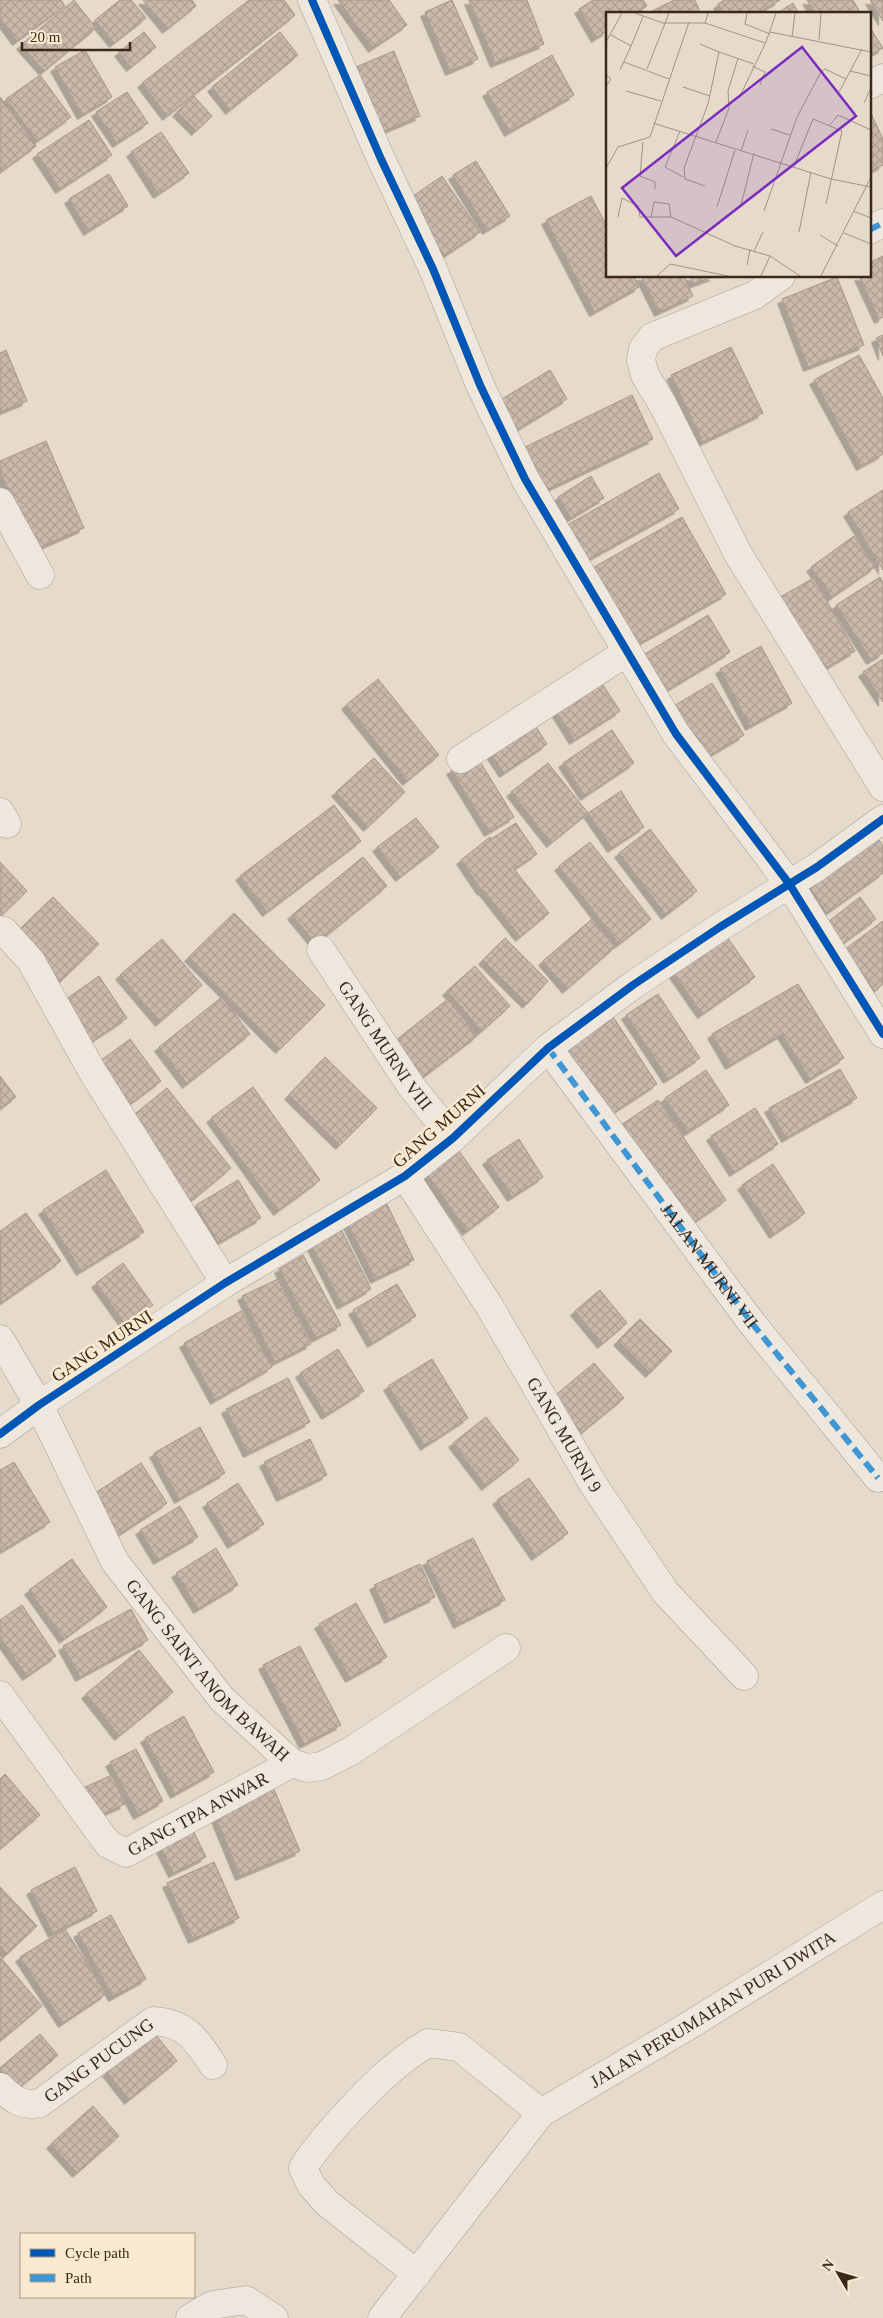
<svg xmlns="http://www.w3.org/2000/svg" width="883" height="2318" font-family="Georgia,serif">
<defs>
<pattern id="building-cross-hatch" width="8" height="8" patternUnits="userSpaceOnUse" patternTransform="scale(1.25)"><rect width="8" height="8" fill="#cab8ab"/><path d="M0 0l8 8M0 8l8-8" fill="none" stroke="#ae9e93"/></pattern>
<filter id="shadow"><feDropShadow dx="-4.5" dy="4.5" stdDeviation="0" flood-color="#0004"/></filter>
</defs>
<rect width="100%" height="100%" fill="#e6dbca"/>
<path fill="url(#building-cross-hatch)" stroke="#a79689" filter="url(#shadow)" d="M0 0H61L65 6 17 41 0 18Z
M74 0 96 28 44 71 21 45Z
M120 0H131L146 18 114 43 95 20Z
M143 0H192L196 6 167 29Z
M249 0H284L295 15 167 116 142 83Z
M338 0H389L407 25 373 48Z
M452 0 478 59 450 71 425 12Z
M469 0H527L544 44 495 63Z
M593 0H643L647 6 635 14H607V31L596 38 579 9Z
M674 0H695L701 14H653L652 11Z
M724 0H780L757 14H724L718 4Z
M807 0H853L861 14H816Z
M870 0H883V21Z
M793 3 799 14H776Z
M869 26 883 48 869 56Z
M144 32 156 47 131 67 119 52Z
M280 32 298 55 230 110 212 87Z
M85 50 112 97 82 115 55 67Z
M394 51 420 116 377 134 351 69Z
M552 55 574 95 509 132 487 92Z
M40 75 71 117 37 141 6 99Z
M127 92 148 123 117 143 96 112Z
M194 96 212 116 196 131 177 112Z
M0 97 36 146 3 170 0 167Z
M869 109 883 139V165L869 172Z
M89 120 112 155 60 189 37 154Z
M161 132 189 173 158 194 131 152Z
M476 161 510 216 487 230 453 175Z
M109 174 128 206 88 231 69 199Z
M442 176 480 232 444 256 406 201Z
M591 196 607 226V276H634L639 287 594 312 546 220Z
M883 256V317L879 319 859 276H869V263Z
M641 276H684L693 296 659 312Z
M690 276H715L693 284Z
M837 277 864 345 808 367 782 299Z
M883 335V356L876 338Z
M731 347 763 413 703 442 671 375Z
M6 350 27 401 0 412V353Z
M859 355 883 398V454L861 466 814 380Z
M550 370 567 399 510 434 492 405Z
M632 395 653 439 540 493 519 450Z
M46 441 84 528 34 550 0 471V461Z
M659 473 679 509 582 563 562 528Z
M591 476 604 498 571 518 558 497Z
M883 490V570L848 512Z
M682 517 726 594 633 647 589 570Z
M854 536 875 567 832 597 811 567Z
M880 577 883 582V653L871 660 836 605Z
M814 578 855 651 814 675 773 601Z
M708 615 730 652 662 693 640 657Z
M761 646 792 703 750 726 720 669Z
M883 659V702L863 672Z
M378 679 439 755 407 781 346 705Z
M601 682 620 711 574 740 556 711Z
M712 683 744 735 704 759 672 707Z
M529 716 547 744 504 773 486 746Z
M612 730 634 763 585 796 563 763Z
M476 755 514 817 489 832 451 770Z
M374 758 405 792 368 827 336 792Z
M548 763 588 813 551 843 511 792Z
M621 791 644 827 612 848 588 813Z
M334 805 361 841 267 912 240 876Z
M416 818 439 847 400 877 377 847Z
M516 823 537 854 514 869 549 913 520 937 483 890 482 891 461 860 490 837 491 839Z
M650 829 697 891 666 915 619 853Z
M873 831 883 846V873L827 913 804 880Z
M590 842 651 919 619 944 559 866Z
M363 857 387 886 316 944 292 915Z
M0 862 27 891 0 917Z
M53 897 99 944 60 982 14 935Z
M860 897 876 919 835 949 820 928Z
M234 913 325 1005 280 1049 189 957Z
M592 919 615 947 567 989 543 961Z
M883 921V984L875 991 844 950Z
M721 928 755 977 702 1014 668 965Z
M505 938 548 981 527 1004 483 960Z
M162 939 202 985 160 1022 120 975Z
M475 966 510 1006 482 1031 447 991Z
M99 976 127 1018 89 1043 62 1002Z
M798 984 844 1058 810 1079 782 1034 730 1065 712 1034Z
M658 994 700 1058 668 1079 626 1015Z
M222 997 250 1034 187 1084 159 1047Z
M448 999 477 1036 414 1084 386 1048Z
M608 1009 657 1084 608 1116 560 1041Z
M130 1039 161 1081 126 1107 96 1064Z
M325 1057 377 1108 340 1145 289 1095Z
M840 1069 857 1098 786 1138 769 1108Z
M706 1070 729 1105 688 1132 665 1098Z
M0 1076 16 1097 0 1109Z
M253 1087 320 1180 278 1211 211 1118Z
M167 1088 231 1168 191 1201 126 1121Z
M658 1100 726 1200 690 1225 621 1125Z
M755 1108 778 1144 734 1172 711 1136Z
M519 1139 543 1177 512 1197 487 1160Z
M454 1144 499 1207 467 1231 422 1167Z
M773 1164 805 1213 774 1234 742 1185Z
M106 1170 144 1232 81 1271 43 1210Z
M238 1180 261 1218 218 1243 196 1205Z
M385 1200 414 1260 375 1279 346 1220Z
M26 1213 61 1261 1 1303 0 1231Z
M341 1229 371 1289 342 1305 311 1244Z
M303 1255 341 1325 316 1338 279 1269Z
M123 1263 153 1305 126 1325 96 1283Z
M278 1279 311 1344 275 1362 242 1296Z
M397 1284 416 1316 372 1343 353 1310Z
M600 1290 627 1323 602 1344 575 1311Z
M241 1311 272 1367 215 1400 184 1343Z
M640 1319 672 1351 650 1373 618 1341Z
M338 1349 364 1391 326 1415 300 1373Z
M432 1359 468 1418 425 1446 388 1386Z
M594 1363 624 1398 580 1434 551 1399Z
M288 1378 310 1422 248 1453 226 1409Z
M486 1417 519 1460 486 1486 453 1443Z
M200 1427 225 1473 179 1499 154 1453Z
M310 1439 327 1475 281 1497 264 1462Z
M14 1462 50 1522 0 1552V1470Z
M141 1463 167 1503 112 1539 86 1499Z
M529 1478 568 1533 536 1556 497 1500Z
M238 1483 264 1524 232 1544 207 1503Z
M180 1506 198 1537 158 1560 140 1530Z
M473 1538 505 1600 458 1624 427 1561Z
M216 1548 238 1585 198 1609 176 1573Z
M72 1559 107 1607 64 1639 29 1590Z
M420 1564 435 1597 389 1619 374 1585Z
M356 1603 387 1657 350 1678 319 1624Z
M22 1605 56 1656 27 1676 0 1638V1620Z
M131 1609 148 1640 80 1677 63 1646Z
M300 1646 341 1725 304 1744 263 1665Z
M139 1650 173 1692 119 1736 86 1694Z
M184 1716 214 1772 175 1794 145 1738Z
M136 1749 163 1801 138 1815 110 1762Z
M5 1774 40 1815 0 1849V1779Z
M112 1775 125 1804 96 1817 83 1788Z
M273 1787 300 1851 240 1876 214 1813Z
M190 1824 206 1857 173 1873 157 1840Z
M214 1862 239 1918 193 1939 167 1883Z
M75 1867 97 1911 53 1933 31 1890Z
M0 1887 37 1926 7 1954 0 1946Z
M111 1915 146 1979 113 1997 78 1933Z
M65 1929 106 1994 63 2023 20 1957Z
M1 1958 42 2006 0 2041V1959Z
M40 2034 58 2055 18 2089 0 2068Z
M155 2034 177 2061 129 2100 107 2072Z
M93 2106 119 2136 77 2173 51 2144Z"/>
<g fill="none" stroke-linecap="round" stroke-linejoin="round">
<g stroke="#aba094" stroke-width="29">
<g id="street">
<path d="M312 0 381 159 433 269 480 385 525 479 676 734 790 885 883 1034"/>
<path d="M869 85 883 78"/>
<path d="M869 230 883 223"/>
<path d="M781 276 755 295 652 337 643 349 641 360 645 375 663 405 738 554 883 787"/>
<path d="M0 502 40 575"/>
<path d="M461 759 627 652"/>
<path d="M0 812 7 824"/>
<path d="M0 930 4 931 31 961 92 1071 225 1283"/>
<path id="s1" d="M321 950 411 1086 453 1138"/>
<path id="s2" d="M548 1048 751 1322 878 1478"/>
<path id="s3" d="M405 1176 488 1304 593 1484 666 1593 744 1676"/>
<path id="s4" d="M0 1339 39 1405 115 1562 222 1699 292 1763 307 1768 322 1766 351 1751 506 1648"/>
<path d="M0 1434 39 1405 225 1283 405 1176 453 1138 548 1048 633 985 720 927 817 867 883 819"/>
<path id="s5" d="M0 1695 108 1844 126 1853 292 1763"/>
<path id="s6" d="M0 2087C12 2099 23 2107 40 2103L153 2021C186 2023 196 2039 213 2065"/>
<path d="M417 2274 327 2203 311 2185 303 2168C313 2151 326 2137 339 2122 366 2092 393 2064 428 2043L459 2047 541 2113"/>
<path d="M190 2318 212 2305 246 2300 274 2318"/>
<path id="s7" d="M382 2318 541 2113 688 2026 883 1905"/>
</g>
</g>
<use href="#street" stroke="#ede7dd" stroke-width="28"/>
<path stroke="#3e96d4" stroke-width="6" stroke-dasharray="12 6" stroke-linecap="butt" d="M869 230 883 223
M548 1048 751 1322 878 1478"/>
<g stroke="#f9e9cf" stroke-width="11">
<path id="cycleway" d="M312 0 381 159 433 269 480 385 525 479 676 734 790 885 883 1034
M0 1434 39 1405 225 1283 405 1176 453 1138 548 1048 633 985 720 927 817 867 883 819"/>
</g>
<use href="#cycleway" stroke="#0057b8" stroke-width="8"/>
</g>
<g text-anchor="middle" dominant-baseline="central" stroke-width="5" stroke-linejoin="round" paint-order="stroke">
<g font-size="18" fill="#3b271b" stroke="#f9e9cf">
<text stroke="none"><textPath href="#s1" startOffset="115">GANG MURNI VIII</textPath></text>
<text transform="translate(439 1126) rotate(-41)">GANG MURNI</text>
<text stroke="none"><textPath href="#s2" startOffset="271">JALAN MURNI VII</textPath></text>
<text transform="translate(102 1346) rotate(-33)">GANG MURNI</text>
<text stroke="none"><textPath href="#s3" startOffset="304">GANG MURNI 9</textPath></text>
<text stroke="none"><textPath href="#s4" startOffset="394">GANG SAINT ANOM BAWAH</textPath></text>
<text stroke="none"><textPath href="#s5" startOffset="286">GANG TPA ANWAR</textPath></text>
<text stroke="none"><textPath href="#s7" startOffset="460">JALAN PERUMAHAN PURI DWITA</textPath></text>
<text stroke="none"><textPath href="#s6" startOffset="118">GANG PUCUNG</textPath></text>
</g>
</g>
<g transform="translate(606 12)">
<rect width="265" height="265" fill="#e6dbca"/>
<path fill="none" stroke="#a29384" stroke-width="1" d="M29 1 57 11H99L102 1M141 1 139 12 164 22M99 11 159 31M164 20 265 40M5 23 25 34 37 5M186 25 189 1M213 28 215 1M0 30 16 1M94 32 113 40M18 50 63 67M146 54 159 60 154 73M41 57 63 1M14 58 25 34M244 59 265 64M0 63 5 67 0 74M77 75 104 84M20 79 55 89M233 80 256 37M133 86 160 30 170 1M258 91 265 76M47 111 225 167 265 175M224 113 232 103 265 118M165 117 184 123M74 119 59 155 77 165M37 130 34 164 49 170V177M110 130 123 96 122 79 132 46M135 139 142 118M188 154 207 107 236 119 220 192M0 156 12 135 44 125 83 10M99 174 79 167 78 156 102 92 113 40 148 52M135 193 148 141M111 195 129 138M158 199 191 105 215 60 219 57 240 67M247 199 265 206M12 205 16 186 32 194 34 205H65L129 234 164 244 194 264M45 206 48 190 63 192 65 205M193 220 205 160M238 221 265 232M214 223 232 234M148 239 157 220M141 253 144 237M51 264 64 252 122 264M155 264 164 244M215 264 265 165"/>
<path fill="#7b2cbf" fill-opacity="0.15" stroke="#7b2cbf" stroke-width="2.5" d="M196 35 250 104 70 244 16 176Z"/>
<rect width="265" height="265" fill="none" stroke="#3b271b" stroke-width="2.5"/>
</g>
<rect x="20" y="2233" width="175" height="65" fill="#f9e9cf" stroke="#ad9b87"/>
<rect x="30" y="2249" width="25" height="8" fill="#0057b8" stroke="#ad9b87"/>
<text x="65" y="2258" font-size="15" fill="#3b271b">Cycle path</text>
<rect x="30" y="2274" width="25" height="8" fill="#3e96d4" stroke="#ad9b87"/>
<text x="65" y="2283" font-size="15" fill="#3b271b">Path</text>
<g transform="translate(838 2273) rotate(308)" stroke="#f9e9cf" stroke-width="4" paint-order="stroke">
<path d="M0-4L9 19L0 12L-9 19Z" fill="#3b271b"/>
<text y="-8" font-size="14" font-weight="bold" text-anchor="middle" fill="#3b271b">N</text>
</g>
<path d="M22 42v8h108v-8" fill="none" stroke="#3b271b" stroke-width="2.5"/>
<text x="30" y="42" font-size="15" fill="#3b271b" stroke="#f9e9cf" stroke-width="4" paint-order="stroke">20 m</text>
</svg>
